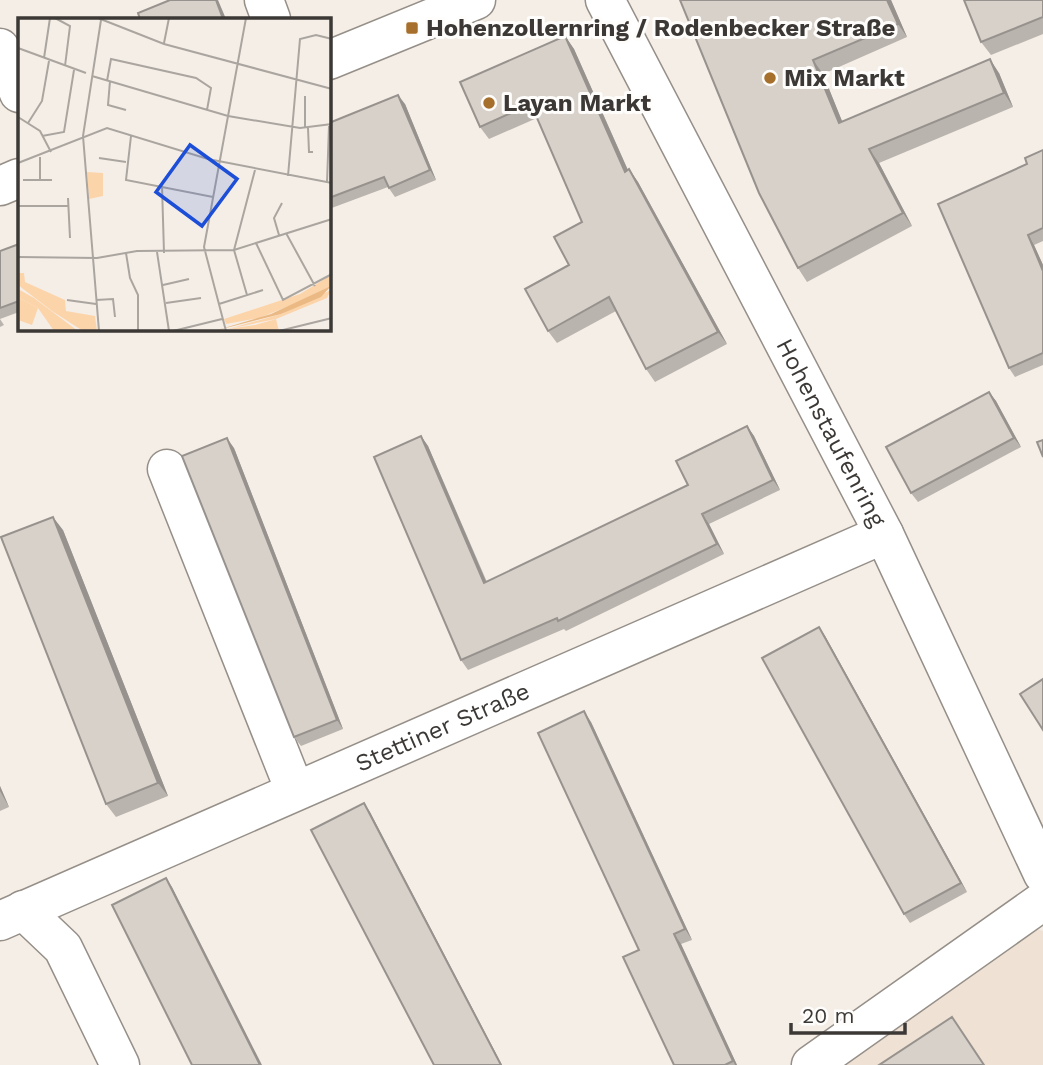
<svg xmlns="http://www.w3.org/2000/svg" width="1043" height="1065" font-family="'Work Sans',sans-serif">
<rect width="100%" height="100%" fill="#f5eee7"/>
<path fill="#efe2d5" d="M1031 927 1043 931V1065H820Z"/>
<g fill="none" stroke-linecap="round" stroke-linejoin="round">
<g stroke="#958f88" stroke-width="41">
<g id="minor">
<path d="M264 0 271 19"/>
<path id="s1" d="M605 0 884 534 1043 874"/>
<path d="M0 48 19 93"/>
<path d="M329 60 476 0"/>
<path d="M0 186 19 178"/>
<path d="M167 469 295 791"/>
<path d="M23 910 63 948 120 1065"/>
<path id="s2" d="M0 921 884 534"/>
<path d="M811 1065 1043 901"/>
</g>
</g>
<use href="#minor" stroke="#fff" stroke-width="38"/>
</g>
<path fill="#bab4ae" d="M680 0H891L907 37 823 74 842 121 999 73 1013 107 879 163 912 226 807 282 798 268Z
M1043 0V34L991 55 981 42Z
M565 36 574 49 628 170 629 169 638 182 727 344 655 382 646 369 616 311 557 343 548 331 582 222 537 118 489 139 480 127Z
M405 104 436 180 395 197 388 187 329 209V123Z
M1043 150V241L1034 245 1043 265V365L1015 377 1009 368 1027 164Z
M19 244V312L0 319 4 325 0 327V251Z
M989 392 996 401 1021 447 918 502 911 493Z
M747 426 754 436 780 490 709 524 724 554 566 631 564 629 468 670 461 660 421 436 428 446 487 582 688 485Z
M234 448 343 729 301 746 294 737Z
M63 530 168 796 116 817 106 804Z
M819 627 825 636 967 892 910 923 904 914Z
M591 722 692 940 681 944 737 1065H674L639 950Z
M0 786 9 807 0 811Z"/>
<path fill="#97928d" d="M216 0H218L226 19H223Z
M887 0H891L907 37 898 24Z
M565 36 574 49 634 184 625 172Z
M990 59 999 73 1013 107 1004 93Z
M813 60 823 74 848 136 839 123Z
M398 95 405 104 436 180 430 170Z
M869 149 879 163 912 226 903 213Z
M629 169 638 182 727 344 718 332Z
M1028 235 1034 245 1043 265V271Z
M989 392 996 401 1021 447 1014 438Z
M747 426 754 436 780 490 773 480Z
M421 436 428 446 491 593 484 583Z
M227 438 234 448 343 729 337 720Z
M702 514 709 524 724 554 717 544Z
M53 517 63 530 168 796 158 783Z
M819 627 825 636 967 892 961 883Z
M584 711 591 722 692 940 685 929Z
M0 786 9 807 0 791Z
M364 803 370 812 502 1065H501Z
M166 878 172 887 262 1065H260Z
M674 934 681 944 737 1065H735L733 1061Z"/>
<path fill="#d8d1ca" stroke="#97928d" stroke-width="2" d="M170 0H216L223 19H140L138 13Z
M680 0H887L898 24 813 60 839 123 990 59 1004 93 869 149 903 213 798 268 759 193Z
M964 0H1043V17L981 42Z
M565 36 625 172 629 169 718 332 646 369 609 297 548 331 525 289 569 265 554 237 582 222 531 104 480 127 460 82Z
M398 95 430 170 389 188 384 177 329 198V123Z
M1043 150V228L1028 235 1043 271V353L1009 368 938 204 1027 164 1025 158Z
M19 244V301L0 308V251Z
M989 392 1014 438 911 493 886 447Z
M747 426 773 480 702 514 717 544 558 621 557 618 461 660 374 457 421 436 484 583 688 485 676 461Z
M227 438 337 720 294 737 182 456Z
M1043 440V457L1037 442Z
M53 517 158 783 106 804 1 537Z
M819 627 961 883 904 914 762 658Z
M1043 679V730L1020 694Z
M584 711 685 929 674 934 733 1061 725 1065H674L623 957 639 950 538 733Z
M364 803 501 1065H434L311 830Z
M166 878 260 1065H192L112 905Z
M952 1017 984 1065H879Z"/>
<g fill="#a66f2b" stroke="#fefdfb" stroke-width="2.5">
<rect x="405" y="21" width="14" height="14" rx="3.5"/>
<circle cx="770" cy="78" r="7"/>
<circle cx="489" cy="103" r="7"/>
</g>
<g text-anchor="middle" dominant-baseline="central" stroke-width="6" stroke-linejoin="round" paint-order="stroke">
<g font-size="24" font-weight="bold" fill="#3b3836" stroke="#fefdfb" text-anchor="start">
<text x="426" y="28">Hohenzollernring / Rodenbecker Straße</text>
<text x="784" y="78">Mix Markt</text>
<text x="503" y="103">Layan Markt</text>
</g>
<g font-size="24" fill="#3b3836" stroke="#fefdfb">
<text stroke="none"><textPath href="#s1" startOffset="488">Hohenstaufenring</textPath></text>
<text stroke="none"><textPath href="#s2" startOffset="483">Stettiner Straße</textPath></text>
</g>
</g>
<g transform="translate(18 18)">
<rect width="313" height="313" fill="#f5eee7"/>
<path d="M0 255H6L7 264 47 282 48 293 77 298 79 313H65L34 293 0 267ZM313 257V268L301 276 241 300 208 306 206 301 282 276ZM0 271 16 280 60 313H36L20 290 0 279ZM313 272 309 280 258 301 210 311 263 296Z" fill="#fcd4aa"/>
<path d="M69 154 85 155V178L71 181Z" fill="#fcd4aa"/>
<path d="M258 301 261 313 210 311 237 307Z" fill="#fcd4aa"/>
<path d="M0 279 20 290 14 307 0 302Z" fill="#fcd4aa"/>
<path d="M313 268 303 279 263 296 196 313 253 296Z" fill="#ebb983"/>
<path fill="none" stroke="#aba5a0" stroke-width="2" d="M37 0 52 8 47 48M80 0 146 26 314 71M146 25 151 0M0 30 68 55M26 40 32 0M74 58 210 98 282 110 314 106M89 63 93 41 178 60 193 70 189 92M92 63 90 87 108 92M287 78V110M0 99 22 113 33 134M10 105 24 83 31 43M290 110 291 134H295M24 118 46 114 56 52M113 118 108 162 195 179M81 140 108 144M0 145 89 110 190 141 314 165M270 158 282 21 298 17 314 21M22 161V139M5 162H34M309 165 311 108M144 168 146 235M50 180 52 220M0 188H50M268 215 297 268M261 217 256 200 264 185M238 225 265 282 314 256M139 234 151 313M108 235 112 260 120 277V313M0 239 79 240 119 233 216 232 314 201M145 267 171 261M229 277 216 232 237 152M49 282 78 286M78 282 95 281 97 299M148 285 183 280M201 286 245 272M81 313 65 118 83 2M155 313 204 301M208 313 186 229 228 0M261 313 314 300"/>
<path fill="#1d4ed8" fill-opacity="0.15" stroke="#1d4ed8" stroke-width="3.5" d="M172 127 219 161 184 208 138 174Z"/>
<rect width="313" height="313" fill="none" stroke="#3b3836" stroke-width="3.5"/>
</g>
<path d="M791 1023v10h114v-10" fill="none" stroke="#3b3836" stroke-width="3.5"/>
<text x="802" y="1023" font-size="21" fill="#3b3836" stroke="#fefdfb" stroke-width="5" paint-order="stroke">20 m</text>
</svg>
